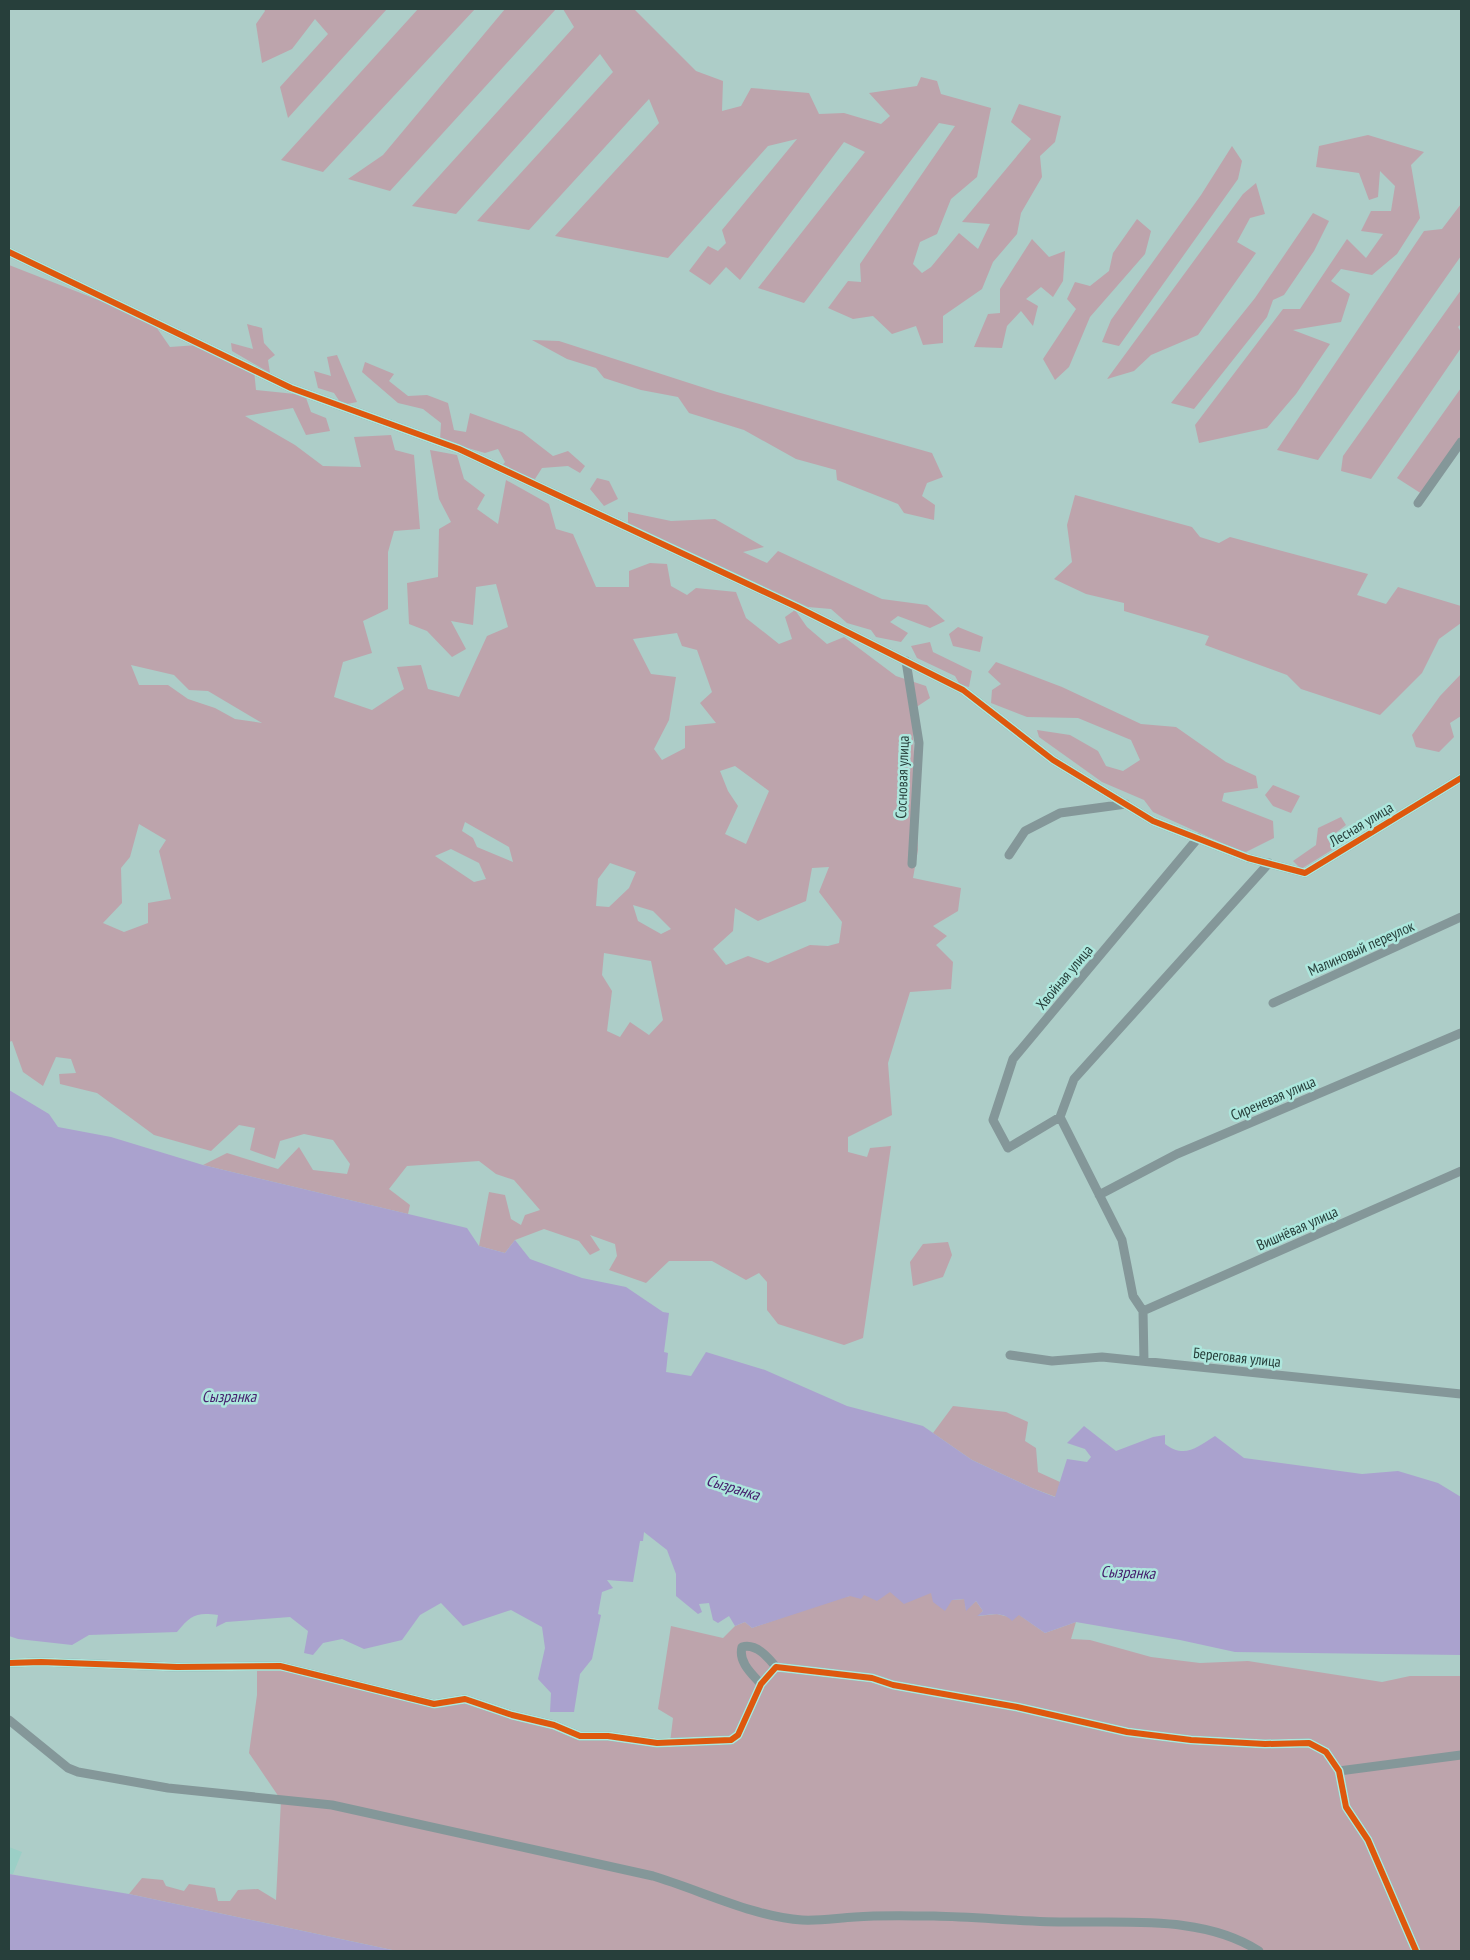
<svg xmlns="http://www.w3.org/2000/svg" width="1470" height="1960" font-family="'PT Sans Narrow',sans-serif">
<rect width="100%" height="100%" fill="#adcdc8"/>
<path fill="#9bcfc6" d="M9 1847 22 1852 13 1874H9Z"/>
<path fill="#bda4ac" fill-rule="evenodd" d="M264 9H387L288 118 280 87 328 34 315 19 292 49 262 63 256 24 265 11Z
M418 9H475L323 172 281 160Z
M505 9H556L390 191 348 179 383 155Z
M563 9H634L696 71 723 81 722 111 741 106 751 88 809 93 819 114 844 113 881 124 890 116 869 93 917 86 921 77 937 81 941 94 991 108 977 177 951 199 937 234 920 242 913 264 922 273 931 267 959 233 978 249 990 224 962 222 1031 139 1011 122 1019 104 1061 116 1055 142 1040 156 1042 177 1021 213 1017 234 993 262 982 289 943 316V343L923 345 916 326 892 334 873 316 853 319 828 308 848 281 861 282 860 264 955 126 939 123 804 303 758 288 865 152 844 142 740 280 726 267 710 285 689 271 708 246 718 251 726 243 722 230 797 139 768 146 668 258 555 236 659 123 649 99 529 230 477 221 613 72 600 54 456 214 412 206 574 27Z
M1368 135 1424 152 1411 165 1420 218 1397 254 1372 275 1341 269 1331 281 1350 294 1341 322 1293 330 1330 344 1296 394 1267 428 1199 443 1195 425 1283 309H1300L1347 239 1366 258 1383 234 1361 231 1371 211H1391L1395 186 1380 171 1378 197 1369 200 1359 173 1316 167 1319 146Z
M1232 146 1242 161 1238 179 1119 346 1102 342 1111 320 1201 195Z
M1256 183 1265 214 1250 218 1237 242 1256 253 1198 335 1151 355 1134 371 1107 379 1243 194Z
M1461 204V256L1318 460 1277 450 1424 231 1442 229Z
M1313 213 1329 221 1314 251 1284 295 1273 300 1267 317 1194 409 1171 403 1255 298Z
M1137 219 1151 231 1145 254 1090 317 1069 367 1055 380 1043 359 1076 309 1067 299 1075 282 1090 286 1109 271 1113 253Z
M1032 239 1049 257 1065 251 1063 281 1053 297 1041 287 1026 299 1038 306 1033 326 1021 311 1007 326 1002 348 974 347 988 314 1000 313V289Z
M9 265 152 321 170 347 198 345 254 370 256 390 305 395 311 412 326 418 330 431 306 435 293 408 245 416 295 445 323 466 361 467 354 437 391 435 395 450 414 455 420 529 394 531 388 552V609L363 621 372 653 343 662 334 697 372 710 404 689 397 667 421 665 428 689 459 697 487 636 508 627 496 584 476 587 473 625 451 621 466 649 452 657 427 631 409 624 407 583 438 577 439 529 451 522 439 499 430 450 457 455 464 479 485 495 477 509 498 524 506 480 549 504 556 529 573 534 596 587H629V571L650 563 667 564 671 586 687 595 696 588 736 592 746 618 779 644 792 639 785 617 795 610 807 627 827 644 844 637 896 676 926 686 930 698 912 710 918 850 913 878 961 888 958 911 933 926 947 936 936 945 953 962 951 989 910 992 888 1063 892 1115 848 1137V1152L867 1157 870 1148 891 1146 863 1338 844 1345 778 1324 767 1310V1282L759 1273 746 1280 712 1261H669L646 1283 609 1270 617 1256 615 1244 590 1235 600 1250 590 1255 579 1241 544 1229 515 1240 505 1253 479 1246 489 1192 505 1195 511 1219 521 1225 525 1215 540 1210 514 1180 496 1174 479 1161 407 1166 389 1189 410 1205 408 1214 203 1165 227 1153 278 1169 299 1147 313 1170 347 1174 350 1164 333 1140 304 1134 280 1141 275 1159 250 1150 255 1128 239 1125 211 1151 154 1135 97 1093 60 1084 59 1074 76 1073 71 1059 56 1057 43 1086 23 1072 12 1041 9 1042ZM677 633 682 646 697 650 712 692 700 703 716 723 685 726V748L662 760 654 749 669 720 676 677 651 674 633 639ZM131 665 174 675 189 690 208 691 262 723 235 719 215 708 188 699 168 685H139ZM735 766 769 791 746 844 725 834 738 806 728 791 720 771ZM465 822 509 847 513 862 477 847 473 838 462 831ZM139 824 166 840 159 851 171 899 148 903V923L124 932 103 923 122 903 121 868 130 857ZM451 849 479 863 486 879 474 882 435 856ZM610 863 636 872 629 888 609 907 596 906 598 879ZM829 867 819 892 842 922 839 943 828 946 810 945 768 963 748 956 726 965 713 949 733 931 735 908 758 921 806 901 812 868ZM633 905 653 911 671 929 661 934 638 921ZM604 953 651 961 663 1020 649 1035 630 1022 620 1037 607 1031 612 991 602 975Z
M1461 290V324L1458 327 1461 332V348L1371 479 1341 471 1343 456Z
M247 324 262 328 264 343 275 355 268 360 270 373 232 351 231 343 253 349Z
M532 340 559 341 717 392 932 453 943 477 927 483 922 496 935 505 934 520 904 513 898 504 837 480 836 470 796 459 744 430 689 413 678 397 641 390 604 378 596 368 567 359Z
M337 355 357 402 342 405 334 393 318 388 314 371 331 376 327 357Z
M365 362 394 374 389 381 408 396 427 395 448 403 454 430 466 432 470 413 522 432 553 456 568 451 585 466 580 473 568 466 542 468 535 479 499 470 505 462 498 449 485 453 440 440 441 423 423 409 398 403 362 372Z
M1461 388V448L1422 494 1397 478Z
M597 478 609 481 618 499 604 506 590 489Z
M1075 495 1192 527 1200 537 1219 543 1230 537 1368 574 1357 595 1386 604 1398 587 1461 606V623L1439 639 1422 673 1380 715 1301 689 1287 675 1205 645 1209 636 1124 611V603L1086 594 1054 579 1072 562 1067 525Z
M628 512 671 521 715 519 764 547 743 552 767 563 778 551 882 599 927 605 945 621 930 628 898 616 890 622 908 633 901 642 876 637 871 630 847 623 831 609 808 607 628 523Z
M958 627 983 637 980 652 953 646 949 634Z
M930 642 933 652 972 671 969 687 960 685 955 676 917 658 911 646Z
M996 662 1062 687 1141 724 1176 727 1226 762 1256 776 1258 788 1224 793 1222 801 1273 821 1274 838 1244 853 1153 812 1144 800 1102 782 1039 737 1037 730 1070 735 1098 751 1106 766 1123 771 1140 760 1131 740 1078 718 1027 717 991 703 992 690 1001 684 988 672Z
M1461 674V716L1450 723 1454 737 1439 752 1416 747 1412 735 1440 696Z
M1273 785 1300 796 1291 813 1273 806 1265 795Z
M1341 817 1346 825 1333 835 1335 848 1301 869 1293 861 1316 845 1318 828Z
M948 1242 952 1255 943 1277 913 1286 910 1262 923 1244Z
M953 1406 1006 1412 1028 1422 1025 1441 1036 1448 1038 1472 1060 1482 1056 1497 1032 1488 972 1460 933 1433Z
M890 1592 931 1593 952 1600 965 1599 966 1610 976 1601 983 1611 978 1616 997 1614 1009 1617 1018 1614 1045 1633 1076 1622 1071 1639 1090 1640 1151 1657 1200 1663 1248 1661 1382 1682 1410 1676H1461V1951H397L129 1894 142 1878 163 1880 166 1886 184 1891 189 1884 215 1888 218 1901H230L238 1890 258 1889 276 1900 281 1800 249 1753 257 1695V1666H280L434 1704 465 1699 580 1736 670 1743 673 1718 658 1709 671 1626 723 1638 735 1626 745 1622 752 1628 835 1599 850 1596Z"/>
<path fill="#aaa2ce" d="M9 1090 49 1114 58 1127 111 1137 203 1165 467 1228 479 1246 505 1253 515 1240 530 1259 582 1278 626 1287 663 1312 669 1313 664 1352 668 1353 666 1372 691 1376 706 1352 765 1370 847 1406 923 1426 972 1460 1032 1488 1055 1497 1067 1459 1087 1462 1091 1457 1085 1449 1067 1443 1084 1426 1116 1451 1153 1437 1165 1435V1444C1185 1459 1197 1447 1215 1436L1244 1458 1362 1474 1398 1471 1438 1483 1461 1497V1655L1235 1652 1180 1640 1076 1622 1045 1633 1019 1615 1012 1621C1003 1611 989 1615 977 1616L983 1611 976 1601 966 1611 964 1599 952 1600 945 1611 933 1602 931 1593 904 1604 890 1592 877 1601 864 1595 861 1599 850 1596 752 1628 745 1622 735 1626 729 1616 718 1623 713 1620 709 1603 699 1604 702 1612 698 1614 676 1596V1574L667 1550 644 1532 643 1541H640L633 1582 607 1580 613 1588 602 1592 598 1614 601 1615 592 1659 580 1674 574 1712H550L551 1693 538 1679 545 1648 542 1627 511 1610 463 1626 441 1603 420 1615 402 1640 364 1649 342 1639 323 1643 313 1655 304 1653 308 1631 290 1617 226 1622 216 1627 218 1615C196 1612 191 1615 177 1632L89 1635 72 1645 18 1639 9 1636Z
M9 1874 129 1894 397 1951H9Z"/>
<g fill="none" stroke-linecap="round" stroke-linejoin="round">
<path stroke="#849799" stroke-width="9" d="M9 252 291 388 459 449 797 607 963 690 1053 760 1153 821 1248 858 1305 873 1461 778
M1418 503 1461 442
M906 661 919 743 912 864
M1198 838 1013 1059 993 1120 1008 1148 1060 1117 1074 1079 1269 863
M1009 855 1025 831 1060 813 1126 804
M1273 1003 1461 917
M1060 1117 1122 1240 1133 1296 1143 1311 1144 1361
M1099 1195 1177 1154 1461 1033
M1143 1311 1461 1171
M1010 1355 1052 1361 1102 1357 1461 1394
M9 1663 41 1662 177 1667 280 1666 434 1704 465 1699 512 1715 554 1725 580 1736H608L657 1743 731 1740 738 1735 761 1684 776 1667 872 1678 893 1685 1017 1707 1127 1732 1191 1740 1265 1744 1309 1743 1326 1752 1339 1771 1346 1807 1368 1840 1416 1951
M761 1684C752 1674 738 1662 742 1647 756 1643 768 1657 776 1667
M9 1720 68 1768 78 1772 168 1788 332 1805 653 1876C700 1890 754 1917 802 1920 820 1921 837 1918 855 1917 881 1915 908 1916 934 1916 980 1917 1025 1922 1070 1922 1132 1923 1205 1916 1259 1951
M1339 1771 1461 1755"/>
<g stroke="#ade7dd" stroke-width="9">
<path id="cycleway" d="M9 252 291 388 459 449 797 607 963 690 1053 760 1153 821 1248 858 1305 873 1461 778
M9 1663 41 1662 177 1667 280 1666 434 1704 465 1699 512 1715 554 1725 580 1736H608L657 1743 731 1740 738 1735 761 1684 776 1667 872 1678 893 1685 1017 1707 1127 1732 1191 1740 1265 1744 1309 1743 1326 1752 1339 1771 1346 1807 1368 1840 1416 1951"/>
</g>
<use href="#cycleway" stroke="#de580e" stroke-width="6"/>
</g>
<g text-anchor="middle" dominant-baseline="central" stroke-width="5" stroke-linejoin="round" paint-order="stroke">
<g font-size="15" fill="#273f3b" stroke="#ade7dd">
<text transform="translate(902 777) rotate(-88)">Сосновая улица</text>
<text transform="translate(1361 824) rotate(-31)">Лесная улица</text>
<text transform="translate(1361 948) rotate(-24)">Малиновый переулок</text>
<text transform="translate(1064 977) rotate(-50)">Хвойная улица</text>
<text transform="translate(1273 1098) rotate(-23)">Сиреневая улица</text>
<text transform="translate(1297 1228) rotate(-24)">Вишнёвая улица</text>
<text transform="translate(1237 1357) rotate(6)">Береговая улица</text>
</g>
<g font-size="16" font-style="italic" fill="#46216e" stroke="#ade7dd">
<text x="229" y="1396">Сызранка</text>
<text transform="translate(733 1487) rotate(17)">Сызранка</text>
<text transform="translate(1128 1572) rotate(2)">Сызранка</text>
</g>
</g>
<rect width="1470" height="1960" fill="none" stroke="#273f3b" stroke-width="20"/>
</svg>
